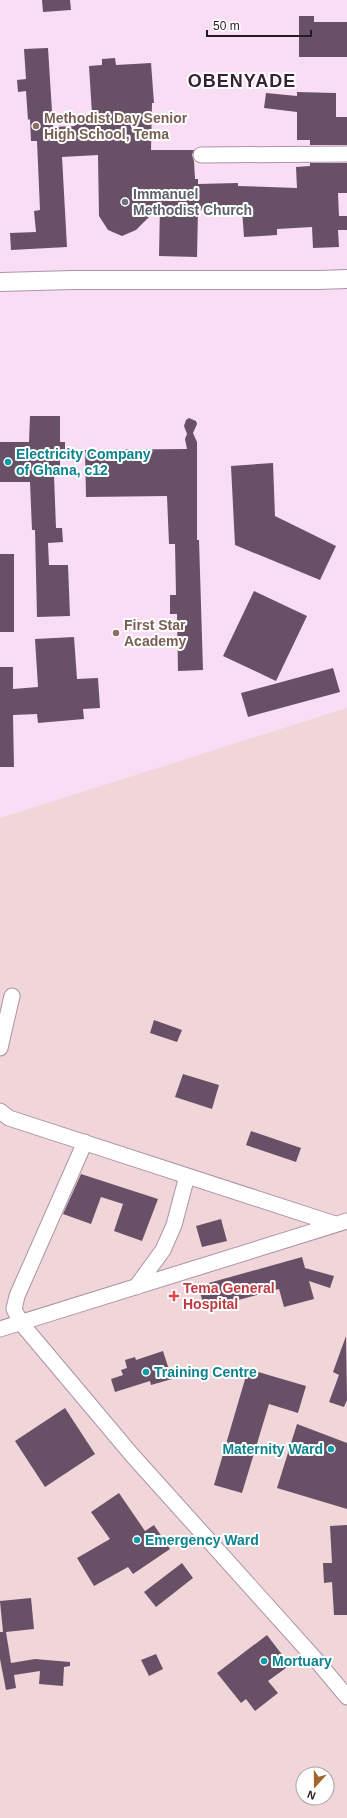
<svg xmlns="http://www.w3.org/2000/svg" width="347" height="1818" font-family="Helvetica,sans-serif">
<rect width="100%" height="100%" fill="#f8ddf5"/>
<path fill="#f0d5d9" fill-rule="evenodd" d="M347 708V1818H0V818ZM303 1774H327V1798H303Z"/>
<path fill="#685166" d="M42 0H70L71 10 43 12Z
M299 16H314V22H347V57H299Z
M48 48 53 127 75 126 74 115 92 114 89 66 102 65V59L115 58 116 65 151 63 154 103H152L151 150H194L192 155 194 161 195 179H198V184L238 183V186L297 188 296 167 310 166V163H347V193H338L339 216H347V230H338L339 247 313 248 312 227 277 229V235L244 237 242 209 198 210 197 257 159 256 160 206 136 230 122 236 108 230 99 216 98 155 62 157 67 247 11 250 10 233 36 232 34 211 40 210 37 141H31L30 119 28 120 26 91 18 92 17 80 26 79 24 49Z
M297 92 336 93V117H347V145H310V140H297V112L264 108 266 93 297 96Z
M30 416H60V442H65V455H60V476H54L56 528H62L63 542 48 543 49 565H68L70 616 37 617 35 530H32L30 482H0V442H29Z
M189 418 196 421 197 424 193 433 197 442V540H199L203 670 178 671 177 614H170V595H176L175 544H169L167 496 86 497 85 450 187 449 185 439 187 434 184 426 186 420Z
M273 463 275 516 336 546 320 580 235 545 231 466Z
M0 554H14V632H0Z
M254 591 307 616 276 681 223 656Z
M74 637 77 679 98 678 100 708 83 709 84 719 38 723 37 714 13 715 14 767H0V667H13V689L38 687 35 639Z
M333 668 340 692 248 717 241 693Z
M154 1020 182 1030 177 1042 150 1033Z
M183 1074 219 1085 212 1109 175 1097Z
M251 1131 301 1148 296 1162 246 1145Z
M81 1174 158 1199 142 1241 114 1231 123 1204 101 1197 91 1224 63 1214Z
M221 1219 227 1241 202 1247 196 1226Z
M302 1257 305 1268 334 1276 330 1288 309 1281 314 1299 284 1307 279 1289 205 1309 198 1286Z
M346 1336 347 1400 344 1407 329 1402 339 1375 333 1372Z
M163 1351 172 1379 151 1385 150 1381 115 1392 111 1379 123 1375 121 1370 127 1368 125 1360 135 1357 136 1360Z
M248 1369 306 1386 298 1413 269 1404 242 1493 214 1485Z
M65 1408 95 1454 45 1487 15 1441Z
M297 1424 347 1443V1509L277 1488Z
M119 1493 145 1531 154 1525 170 1549 133 1574 128 1567 94 1586 77 1558 110 1539 91 1512Z
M347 1525V1615H334L332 1582 324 1583 323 1563H332L330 1526Z
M182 1563 193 1578 156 1607 144 1592Z
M31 1598 34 1629 6 1632 11 1663 35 1659 70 1662V1666L64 1667 63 1686 39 1684 40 1671 14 1675 16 1688 6 1690 0 1659V1632H3L0 1601Z
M267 1635 290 1665 268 1681 278 1693 255 1711 246 1699 241 1703 217 1673Z
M156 1654 163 1669 149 1676 141 1660Z"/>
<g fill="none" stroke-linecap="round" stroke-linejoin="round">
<g stroke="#ac92a9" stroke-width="17">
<path id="minor" d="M201 155 347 154
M0 1048 12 996
M0 1111 9 1118 335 1224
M85 1142 17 1296 14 1309 21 1323 132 1455 317 1661 347 1697
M136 1287 163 1250 174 1225 187 1176
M0 1329 347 1221"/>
</g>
<g stroke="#ac92a9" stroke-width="20">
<path id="tertiary" d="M0 282 73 280H319L347 279"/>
</g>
<use href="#minor" stroke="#fff" stroke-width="15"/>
<use href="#tertiary" stroke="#fff" stroke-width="18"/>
</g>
<g fill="#8d6e63" stroke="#fff" stroke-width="1.5">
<circle cx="36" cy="126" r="4"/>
<circle cx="116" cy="633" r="4"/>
</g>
<circle fill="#6b7280" stroke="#fff" stroke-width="1.5" cx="125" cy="202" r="4"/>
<g fill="#0f9aa8" stroke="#fff" stroke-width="1.5">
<circle cx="8" cy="462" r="4"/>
<circle cx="146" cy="1372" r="4"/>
<circle cx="331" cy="1449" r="4"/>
<circle cx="137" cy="1540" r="4"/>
<circle cx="264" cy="1661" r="4"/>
</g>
<path fill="#e0444e" stroke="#fff" stroke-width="1.5" d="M172 1290h4v4h4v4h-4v4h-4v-4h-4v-4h4z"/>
<g text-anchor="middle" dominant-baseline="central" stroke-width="4" stroke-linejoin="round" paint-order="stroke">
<g font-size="14" font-weight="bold" fill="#785e54" stroke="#fff" text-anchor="start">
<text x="44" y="118">Methodist Day Senior<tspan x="44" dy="16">High School, Tema</tspan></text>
<text x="124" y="625">First Star<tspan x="124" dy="16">Academy</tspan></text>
</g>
<g font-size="14" font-weight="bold" fill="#5b616d" stroke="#fff" text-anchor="start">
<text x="133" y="194">Immanuel<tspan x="133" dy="16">Methodist Church</tspan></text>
</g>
<g font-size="14" font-weight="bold" fill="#0d838f" stroke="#fff" text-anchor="start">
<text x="16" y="454">Electricity Company<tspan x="16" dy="16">of Ghana, c12</tspan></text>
<text x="154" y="1372">Training Centre</text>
<text x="323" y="1449" text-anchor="end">Maternity Ward</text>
<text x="145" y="1540">Emergency Ward</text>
<text x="272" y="1661">Mortuary</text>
</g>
<g font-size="14" font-weight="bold" fill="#be3a42" stroke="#fff" text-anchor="start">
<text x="183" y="1288">Tema General<tspan x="183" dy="16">Hospital</tspan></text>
</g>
<g font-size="18" font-weight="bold" letter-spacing="1" fill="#372235" stroke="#fff">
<text x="242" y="81">OBENYADE</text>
</g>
</g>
<g transform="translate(315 1786) rotate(201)"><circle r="19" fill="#ffffff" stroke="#a8a4a7"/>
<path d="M0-3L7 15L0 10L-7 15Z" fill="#a3652a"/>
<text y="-6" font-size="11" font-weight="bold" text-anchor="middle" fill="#251b24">N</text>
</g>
<path d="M207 30v6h104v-6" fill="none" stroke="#251b24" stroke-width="2"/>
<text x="213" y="30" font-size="12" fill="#251b24" stroke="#ffffff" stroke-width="3" paint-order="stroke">50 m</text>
</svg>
